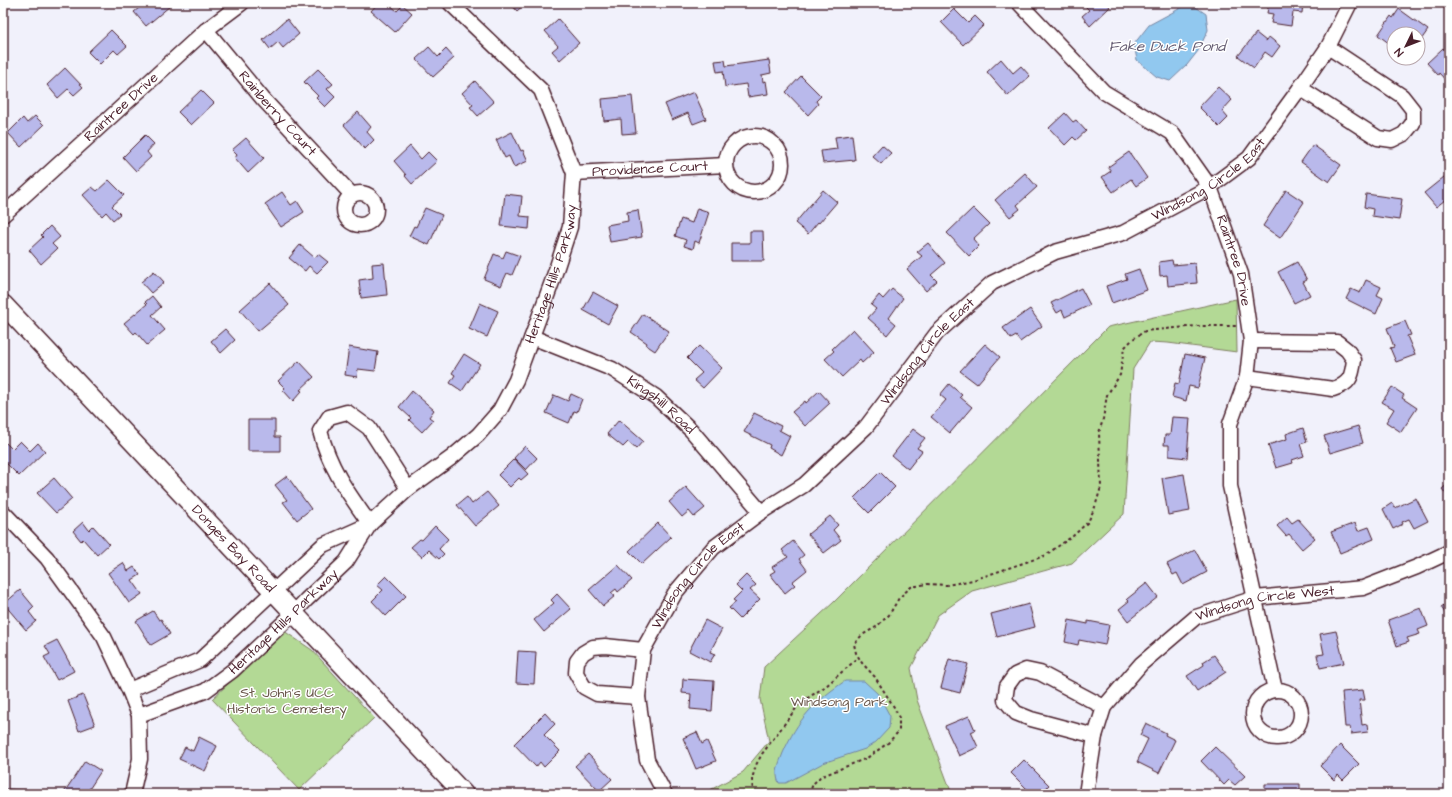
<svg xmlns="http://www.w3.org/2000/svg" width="1452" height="797" font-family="'Architects Daughter',sans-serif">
<rect width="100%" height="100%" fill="#f1f1fb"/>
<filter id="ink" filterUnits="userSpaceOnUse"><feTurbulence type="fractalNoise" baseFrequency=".025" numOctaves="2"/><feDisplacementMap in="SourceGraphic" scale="8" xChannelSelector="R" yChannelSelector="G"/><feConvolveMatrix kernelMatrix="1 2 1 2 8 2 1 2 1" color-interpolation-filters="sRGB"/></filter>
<g filter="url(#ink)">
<path fill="#b3d995" stroke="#7e7c60" d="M1236 299 1237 352 1168 343 1150 342 1133 369 1124 514 1072 563 972 591 938 615 911 668 917 700 952 794H703L743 772 769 741 760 699 764 667 834 602 1108 327Z
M284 631 312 650 374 718 299 790 212 699Z"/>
<path fill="#91c8ef" stroke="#7584a1" d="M1190 3 1206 14 1208 30 1198 51 1187 65 1170 81 1157 77 1137 60 1134 44 1149 25Z
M845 681H864L878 694 890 716 889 728 876 742 865 749 823 763 786 783H779C774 772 779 764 783 753 798 719 814 702 845 681Z"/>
<path fill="#b9b9eb" stroke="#4a1f2b" d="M145 3H153L155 5 157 3H167L170 6 146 26 134 12Z
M378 3H388L397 11 403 5 412 13 395 32 371 11Z
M510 3H526L517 11Z
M1082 3H1106L1110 7 1090 26 1082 16 1089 10Z
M1269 3 1274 4V3H1303L1302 13 1293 12 1291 26 1271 23 1273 14 1267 13Z
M954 9 968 23 975 16 984 25 963 45 941 22Z
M1399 9 1428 30 1418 44V34H1394V38L1390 44 1378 35 1391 16 1393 18Z
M287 19 299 34 283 48 278 42 270 49 263 40Z
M558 19 579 43 560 60 552 51 558 46 545 31Z
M111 30 127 46 118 54 114 50 100 64 88 52Z
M1256 33 1266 41 1269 37 1280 46 1272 57 1265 52 1254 68 1238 56Z
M429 47 438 57 446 49 454 58 433 77 416 59Z
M1443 48 1449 55V84L1439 73 1438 75 1427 63Z
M1001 59 1013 73 1021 66 1030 76 1008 96 987 72Z
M725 60 726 66 769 60 771 73 762 75 763 82 766 81 768 94 748 97 746 84 725 87 723 71 717 72 715 61Z
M65 68 83 87 74 95 68 89 58 98 47 85Z
M318 69 333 84 327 89 335 97 325 107 316 98 318 96 304 82Z
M801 76 821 96 816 101 818 104 808 115 786 92Z
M475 81 494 102 478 116 470 107 473 105 462 93Z
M1218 87 1232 100 1222 111 1228 118 1219 127 1199 107Z
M201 90 214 103 191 125 178 112Z
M694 92 706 119 693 124 688 113 672 120 665 104Z
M632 96 636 133 622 134 621 119 604 121 602 99Z
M358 112 371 127 367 132 374 140 365 149 344 125Z
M1065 113 1073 122 1076 120 1086 131 1076 140 1073 137 1065 145 1049 128Z
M35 116 44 125 21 147 8 133 23 118 27 123Z
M512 132 521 151 523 150 528 161 514 167 509 156 505 158 496 140Z
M145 135 154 144 147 152 151 157 136 171 123 157Z
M852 135 855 160 823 163 821 151 837 149 835 137Z
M246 138 264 158 248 173 235 158 237 155 232 150Z
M882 145 891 153 881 164 872 156Z
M1313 145 1341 165 1329 182 1301 162Z
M410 146 421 159 428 152 437 161 412 184 405 176 406 175 394 161Z
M1129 152 1147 178 1136 186 1131 179 1113 192 1102 177 1111 171 1108 167Z
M1025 173 1037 187 1017 205 1020 209 1010 217 995 200Z
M1449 173V197L1436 207 1424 193Z
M109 180 124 195 112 206 120 214 113 220 106 212 102 216 83 195 92 187 97 191Z
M823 190 837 202 819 223 818 222 808 234 795 223Z
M1286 190 1304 202 1280 238 1263 226Z
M282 192 291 205 297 201 304 212 281 227 265 204Z
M505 194 522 196 520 216 530 217 529 229 501 226Z
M1366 194 1402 199 1399 220 1372 216 1373 209 1364 207Z
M425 208 442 215 429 245 409 236 414 226 416 227Z
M697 208 709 212 699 243 695 241 693 249 684 246 686 240 675 236 681 219 692 223Z
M973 208 989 224 973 239 979 246 969 256 947 233Z
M638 210 642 237 610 242 607 225 628 221 627 212Z
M50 226 60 237 52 244 57 249 41 264 29 250 43 237 41 235Z
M750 231H763L764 261H731V243H750Z
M928 243 945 263 931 275 937 281 926 291 907 269 922 256 917 252Z
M300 245 315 258 318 254 328 262 317 273 309 266 305 271 289 258Z
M506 251 520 256 512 275 507 273 501 286 484 279 494 254 503 258Z
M1172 260 1173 265 1195 263 1197 283 1168 286 1167 275 1160 276 1159 262Z
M1297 262 1307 280 1303 282 1310 295 1294 303 1278 272Z
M384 263 387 295 361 298 359 280 373 278 372 264Z
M1139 269 1147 290 1112 303 1106 286 1127 279 1125 274Z
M154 271 164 282 151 293 141 282Z
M1366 280 1381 287 1377 295 1383 298 1376 314 1346 299 1351 289 1360 293Z
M270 283 289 305 258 331 240 310Z
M1081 288 1090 305 1065 317 1062 310 1057 313 1051 303Z
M892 289 903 298 889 318 896 324 887 335 868 318 876 309 871 305 879 295 883 299Z
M593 292 618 306 608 324 583 310Z
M152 296 161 307 152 315 165 330 147 345 136 332 134 334 124 323 147 304 145 302Z
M480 303 498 311 487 337 469 329Z
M1030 309 1042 326 1020 342 1016 336 1011 339 1003 328Z
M643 314 669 331 655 351 646 345 647 343 631 332Z
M1405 321 1411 335 1407 336 1415 355 1396 362 1390 348 1394 347 1387 328Z
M225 329 235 340 221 353 211 341Z
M853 329 874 352 862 363 860 360 842 377 825 359 834 351 832 349Z
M985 344 1000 357 977 384 960 371Z
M699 346 722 368 703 388 694 380 702 373 687 358Z
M349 347 378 352 375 371 358 369 357 377 345 375Z
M464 354 480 364 462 391 450 383 455 375 452 373Z
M1185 354 1205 358 1198 388 1189 386 1186 401 1172 397 1175 383 1179 384Z
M299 361 314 377 300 390 302 391 293 401 283 390 285 388 278 381Z
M949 384 962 395 960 397 972 407 950 433 931 417 946 400 940 395Z
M1392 387 1404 395 1402 398 1417 408 1401 432 1386 422 1394 409 1382 402Z
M412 391 434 410 429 417 433 420 422 432 409 420 411 418 399 407Z
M819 391 830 403 805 426 792 412 805 401 806 403Z
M571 394 582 399 577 412 574 411 569 423 546 413 554 395 568 401Z
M754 413 781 426 779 430 790 436 781 455 769 448 770 445 744 432Z
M1172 417 1190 418 1187 458 1169 456V445H1164L1165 435H1170Z
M248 420H275V437H280V451H248Z
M619 420 643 441 636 449 628 442 623 447 607 434Z
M1358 426 1363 443 1330 453 1324 436Z
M1303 428 1307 442 1300 444 1304 456 1292 460 1293 463 1276 468 1268 445 1287 439 1286 434Z
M913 429 925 438 917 448 922 451 908 469 892 456Z
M20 441 30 451 38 443 45 451 19 476 3 460V445L6 443 12 449Z
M525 446 537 458 526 470 514 458Z
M514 459 528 474 521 480 519 478 510 487 498 475Z
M880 472 895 487 869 513 854 498Z
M1184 474 1190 511 1168 515 1162 478Z
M287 476 311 509 297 520 283 502 287 500 275 485Z
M54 478 72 499 56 513 37 493Z
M1449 483V498L1442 489Z
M686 487 705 508 694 517 689 511 682 517 669 502Z
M487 492 499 506 475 526 457 505 467 497 472 504Z
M1416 498 1428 521 1414 528 1409 519 1402 522 1403 524 1393 529 1383 509 1392 503 1395 508Z
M830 516 838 525 833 530 841 540 824 553 808 534Z
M1287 517 1292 523 1298 519 1315 538 1302 549 1289 534 1286 536 1277 526Z
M83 522 89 530 93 526 109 544 97 555 83 539 81 541 73 531Z
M658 523 671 537 642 564 629 551Z
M1355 523 1358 531 1369 527 1374 539 1340 553 1331 532Z
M435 526 448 539 439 549 444 554 439 559 429 550 422 557 411 547 420 539 422 540Z
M793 541 804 555 799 559 807 570 792 582 795 585 785 593 770 574 775 571 772 567 788 557 782 550Z
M1195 550 1207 572 1183 585 1177 573 1173 575 1167 564Z
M123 563 128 571 134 567 140 575 132 580 142 594 129 603 108 573Z
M618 565 632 580 618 592 616 589 611 593 615 596 603 606 589 590Z
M746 575 756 585 750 590 760 599 740 619 729 608 736 602 733 600 742 591 736 585Z
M386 576 406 596 386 616 372 601 383 590 377 585Z
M1147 583 1158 597 1128 621 1119 609 1129 601 1127 599Z
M20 590 34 607 29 612 36 621 26 630 4 604Z
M557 594 571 609 544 632 534 620 554 603 551 600Z
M1449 602V619L1441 607Z
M1029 604 1035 627 997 637 991 614Z
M1421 608 1428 626 1418 630 1420 634 1407 638 1409 642 1397 646 1388 620Z
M153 611 159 620 161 619 170 634 151 645 136 621Z
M705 620 722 629 710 652 715 654 710 662 689 651Z
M1069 620 1088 624V621L1109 625 1105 645 1079 640 1078 645 1065 642Z
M1336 631 1344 663 1320 668 1317 655 1324 654 1320 634Z
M57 640 74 671 57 680 44 657 50 654 45 646Z
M518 651 536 652 534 684 516 683Z
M1214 655 1226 672 1197 691 1187 676 1204 665 1203 662Z
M949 659 968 664 960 693 941 688Z
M683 679 714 681 712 711 690 709 691 694 682 693Z
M1363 690 1365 700H1359L1362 725 1367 724 1368 732 1351 734 1350 727H1345L1342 692Z
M83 695 95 725 79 731 68 701Z
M545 713 555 724 544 735 560 751 544 767 540 762 536 767 514 744Z
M969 716 975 730 971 732 978 747 959 756 945 726Z
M1146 723 1166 733 1165 735 1175 740 1159 773 1137 762 1148 739 1140 735Z
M697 732 702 744 707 741 716 761 696 769 683 738Z
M199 737 217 746 205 771 179 759 185 747 193 751Z
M1340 745 1359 764 1343 780 1338 775 1334 780 1320 766Z
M1215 747 1245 776 1235 785 1229 780 1224 785 1201 761Z
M588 754 612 779 599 791 575 766Z
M1024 760 1049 785 1040 794H1032L1011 773Z
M85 761 101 771 86 794H63Z
M1265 784H1300V794H1265Z
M6 789 25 790V794H6Z"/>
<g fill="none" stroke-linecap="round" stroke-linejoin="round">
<g stroke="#4a1f2b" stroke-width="17">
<g id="minor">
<path id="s1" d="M1019 3 1104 92 1172 133 1210 187 1241 274 1251 341 1247 377 1230 424V486L1275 690"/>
<path id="s2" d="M206 30 263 99 352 195"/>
<path d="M1300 88 1378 138 1392 140 1404 134 1413 123V110L1402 96 1328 47"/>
<circle cx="754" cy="164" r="28"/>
<path id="s3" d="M574 173 726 165"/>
<circle cx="360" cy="209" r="16"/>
<path id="s4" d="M3 215 206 30 242 3"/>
<path id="s5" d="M532 337 612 369 656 397 691 430 761 512"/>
<path d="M1247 377 1333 389C1350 384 1352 377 1354 360L1347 350 1337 342 1251 341"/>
<path d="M3 512 47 558 104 637 129 690 139 715 140 759 132 794"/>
<path d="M370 524C348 493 330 469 320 431L329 417 347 412 369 428 408 489"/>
<circle cx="1277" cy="714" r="24"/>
<path d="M129 690 200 660 323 545 370 524"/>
<path d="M638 697 597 694 584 687 576 673 577 661 583 653 593 647 605 646 643 650"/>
<path id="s6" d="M139 715 205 691 232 671 294 613 306 600 346 562 370 524 408 489 451 458 478 435 500 410 516 380 552 282 570 227 574 173 541 90 450 3"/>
<path d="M1095 736 1031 719 1016 713 1005 700 1007 686 1015 675 1026 670 1040 673 1104 707"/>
<path id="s7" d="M665 794 647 760 638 697 643 650 675 593 713 548 761 512 804 485 866 427 937 333 992 283 1055 252 1123 233 1210 187 1249 158 1300 88 1328 47 1350 3"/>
<path id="s8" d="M1086 794 1095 736 1104 707 1141 664 1196 617 1255 598 1363 588 1417 567 1449 552"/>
</g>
</g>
<g stroke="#4a1f2b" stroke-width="21">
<g id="tertiary">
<path id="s9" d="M3 304 464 794"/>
</g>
</g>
<path stroke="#4a1f2b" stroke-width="2" stroke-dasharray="3 3" stroke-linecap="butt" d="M753 794 752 779 756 765 762 754 800 703 826 686 859 657
M809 794 813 784 820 777 867 758 888 743 899 731V718L894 707 875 677 862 663 856 653 854 644 862 635 876 627 889 615 899 598 911 587 927 584 947 585 973 580 1044 556 1073 536 1088 522 1095 507 1101 487 1099 433 1103 419 1107 395 1120 375 1124 348 1133 339 1145 331 1197 326H1236"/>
<use href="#minor" stroke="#fff" stroke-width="14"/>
<use href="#tertiary" stroke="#fff" stroke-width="18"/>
</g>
</g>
<g text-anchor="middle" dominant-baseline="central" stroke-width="3" stroke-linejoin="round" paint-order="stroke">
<g font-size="14" fill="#4a1f2b" stroke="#fff">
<text stroke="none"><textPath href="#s4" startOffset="160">Raintree Drive</textPath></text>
<text stroke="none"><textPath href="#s2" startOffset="110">Rainberry Court</textPath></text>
<text stroke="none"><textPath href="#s3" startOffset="76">Providence Court</textPath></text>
<text stroke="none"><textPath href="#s7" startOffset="904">Windsong Circle East</textPath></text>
<text stroke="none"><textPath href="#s1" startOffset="346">Raintree Drive</textPath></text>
<text stroke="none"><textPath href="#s6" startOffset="626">Heritage Hills Parkway</textPath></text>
<text stroke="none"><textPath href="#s7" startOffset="567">Windsong Circle East</textPath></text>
<text stroke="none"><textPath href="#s5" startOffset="147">Kingshill Road</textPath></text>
<text stroke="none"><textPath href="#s9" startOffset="336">Donges Bay Road</textPath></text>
<text stroke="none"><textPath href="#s7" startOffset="243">Windsong Circle East</textPath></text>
<text stroke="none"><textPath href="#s8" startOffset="289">Windsong Circle West</textPath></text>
<text stroke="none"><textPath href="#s6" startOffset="175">Heritage Hills Parkway</textPath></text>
</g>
<g font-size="14" fill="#6a574b" stroke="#fff">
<text x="287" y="693">St. John's UCC<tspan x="287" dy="16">Historic Cemetery</tspan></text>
<text x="839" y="702">Windsong Park</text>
</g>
<g font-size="15" font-style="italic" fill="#635a70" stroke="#fff">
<text x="1167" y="46">Fake Duck Pond</text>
</g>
</g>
<rect width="1452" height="797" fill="none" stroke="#fff" stroke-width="16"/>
<rect x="8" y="8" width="1436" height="781" fill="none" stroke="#4a1f2b" stroke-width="1.5" filter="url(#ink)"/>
<g transform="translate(1406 46) rotate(227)"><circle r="19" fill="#ffffff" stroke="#b7a5aa"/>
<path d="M0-3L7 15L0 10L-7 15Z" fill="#4a1f2b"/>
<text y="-6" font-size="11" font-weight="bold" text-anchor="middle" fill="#4a1f2b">N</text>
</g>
</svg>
